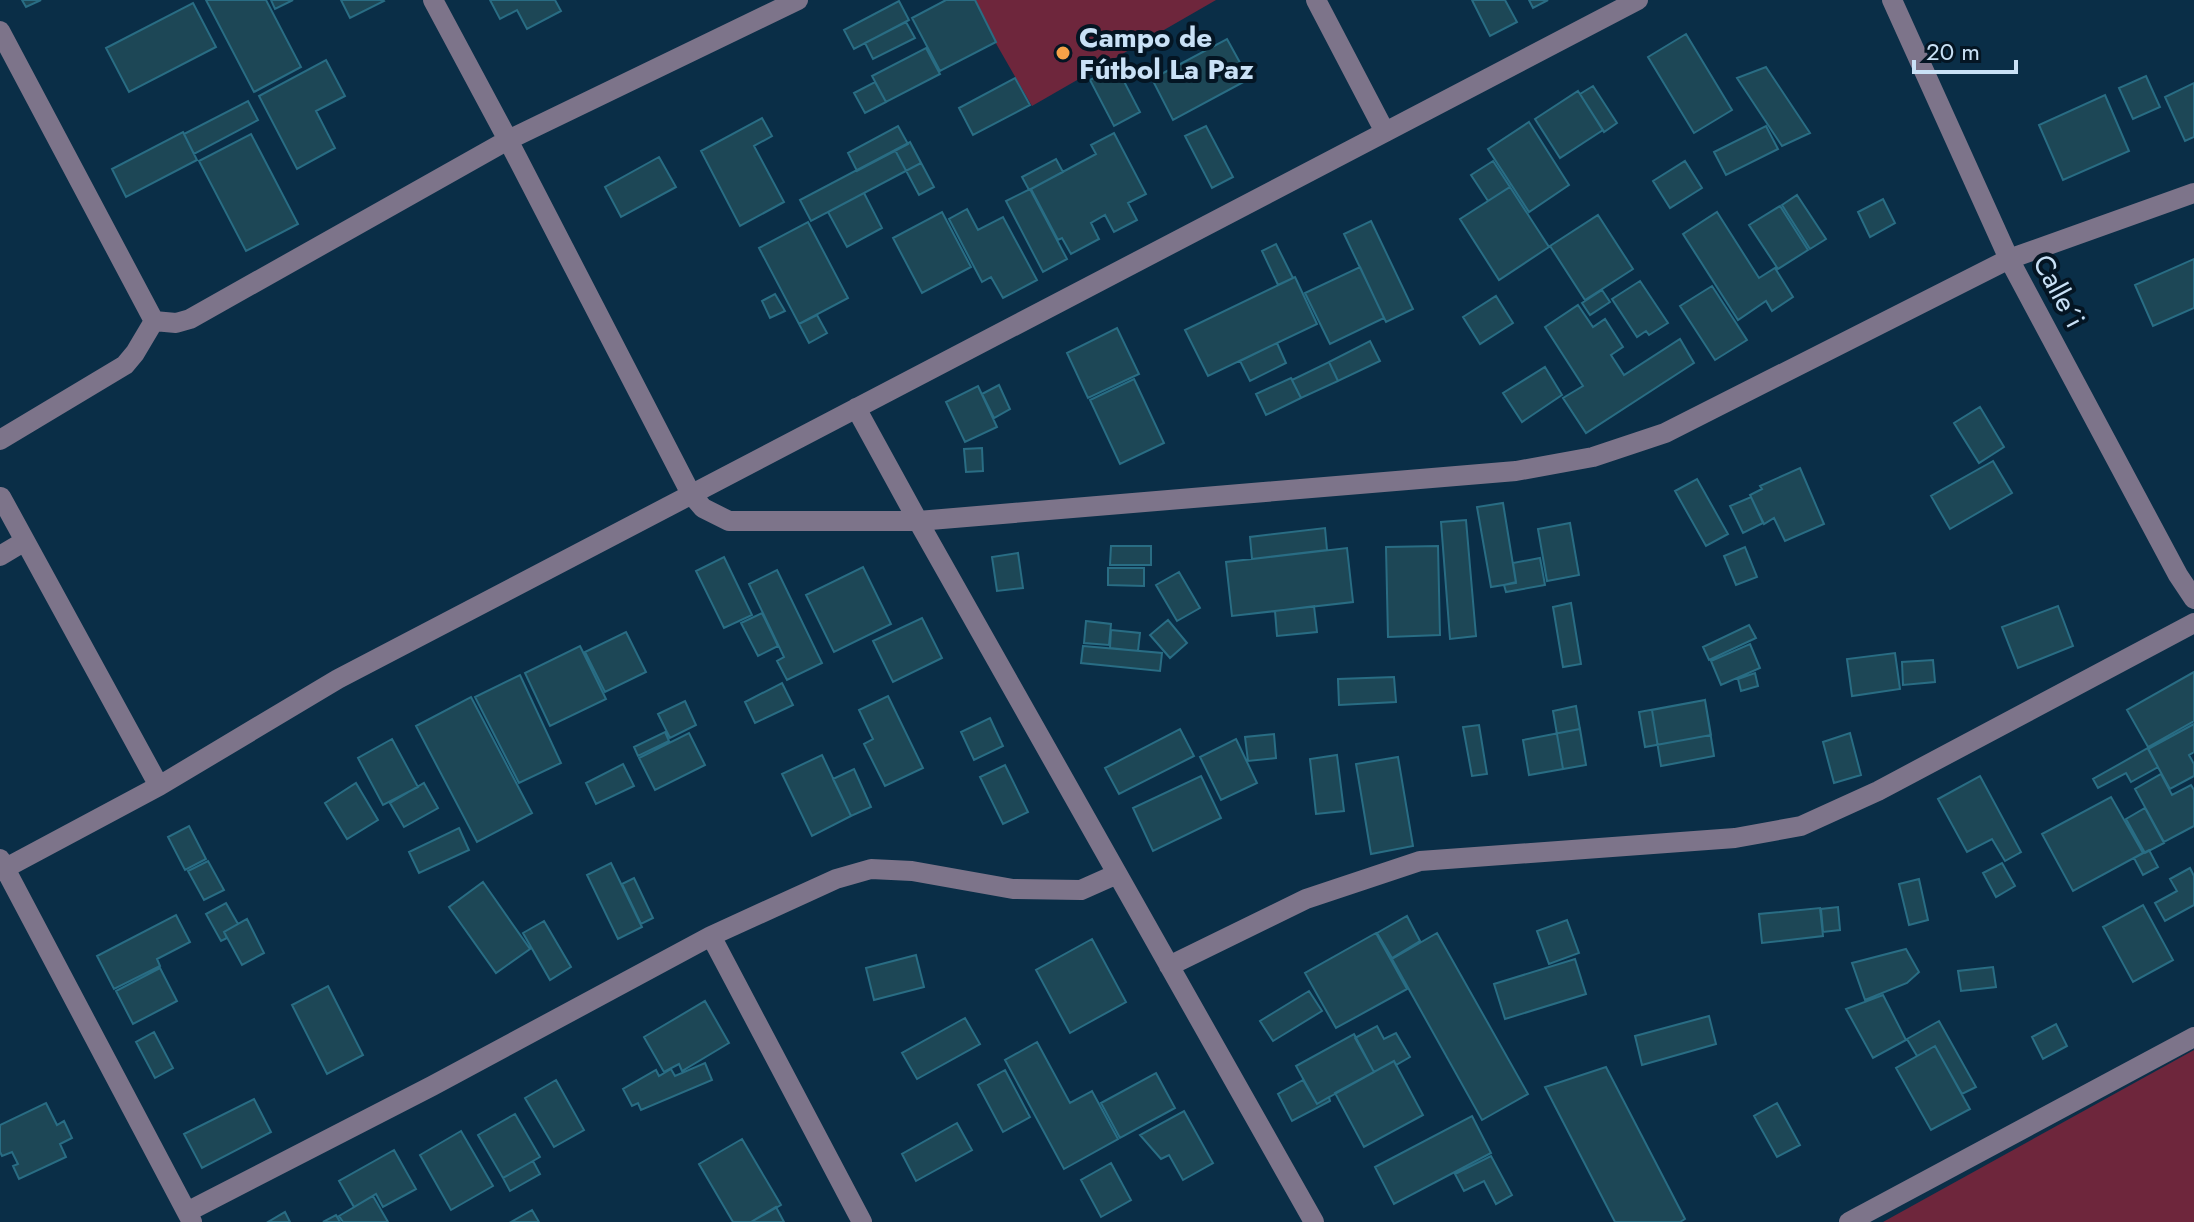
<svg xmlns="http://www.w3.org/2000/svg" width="2194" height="1222" font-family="Jost,sans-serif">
<rect width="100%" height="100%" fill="#0a2e47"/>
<path fill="#6e263c" d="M971 0H1216L1032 106Z
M2194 1050V1222H1883Z"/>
<path fill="#1d4756" stroke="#296d84" stroke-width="2" d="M22 0H41L26 7Z
M206 0H266L301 67 254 92Z
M271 0H293L275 9Z
M341 0H383L384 1 350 18Z
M490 0H555L561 11 527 29 517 10 500 19Z
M946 0H975L996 42 940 71 912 18Z
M1472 0H1505L1517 22 1490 36Z
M1529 0H1548L1533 8Z
M899 1 909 20 854 49 844 30Z
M193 3 216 47 129 92 106 48Z
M906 22 915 38 873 59 865 43Z
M1686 34 1732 110 1694 133 1648 57Z
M1227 39 1249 79 1173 120 1152 79Z
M926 48 940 74 886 102 872 76Z
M326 60 345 96 316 111 335 148 297 169 259 96Z
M1116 66 1140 112 1114 126 1090 80Z
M1766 67 1810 133 1782 146 1737 78Z
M2146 76 2160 107 2133 119 2119 88Z
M1015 78 1030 105 973 135 959 108Z
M875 82 886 102 865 113 854 93Z
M2194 83V137L2185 141 2165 97Z
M1593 86 1617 123 1604 132 1580 94Z
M1578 91 1603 130 1560 158 1535 119Z
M2105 95 2129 151 2063 180 2039 125Z
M248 101 258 120 194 154 184 134Z
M762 118 772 136 754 146 784 202 740 226 701 151Z
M1529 122 1569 185 1529 212 1488 149Z
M898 126 908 144 857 171 848 153Z
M1206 126 1233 177 1212 188 1185 136Z
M1766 126 1778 149 1726 175 1714 152Z
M183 132 197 160 126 197 112 169Z
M1114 133 1146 194 1128 203 1137 220 1114 232 1105 215 1091 223 1099 239 1071 254 1062 238 1058 240 1031 189 1096 154 1091 145Z
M251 134 298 224 246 251 199 161Z
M910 142 934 187 919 195 895 150Z
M910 142 921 163 811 221 800 200Z
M659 157 676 187 621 217 605 187Z
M1056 159 1063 172 1029 190 1022 177Z
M1493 161 1510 187 1488 201 1471 175Z
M1685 161 1702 188 1670 208 1653 181Z
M1510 187 1549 247 1499 280 1460 219Z
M1030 189 1067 259 1043 272 1006 201Z
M864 193 882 228 847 247 828 212Z
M1797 195 1826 239 1810 249 1782 205Z
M1883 199 1895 223 1870 237 1858 212Z
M1780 206 1808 250 1778 269 1749 225Z
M967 209 978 230 1003 217 1037 280 1003 298 991 277 982 282 949 219Z
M942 212 971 267 922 293 893 238Z
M1717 212 1759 278 1775 268 1793 297 1772 311 1766 301 1738 320 1683 234Z
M1598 215 1633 269 1585 300 1550 246Z
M1371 221 1413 309 1386 322 1344 234Z
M808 222 848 298 799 324 759 248Z
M1276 244 1293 278 1278 285 1262 251Z
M2194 259V308L2153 326 2135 285Z
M1360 267 1384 318 1330 344 1305 293Z
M1295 277 1317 324 1208 376 1185 330Z
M1640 281 1668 323 1649 335 1646 331 1637 337 1612 299Z
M1712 286 1747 340 1715 360 1680 306Z
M1602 290 1610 302 1590 315 1582 303Z
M775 294 785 311 770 318 762 301Z
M1496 296 1513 323 1480 344 1463 317Z
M1578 305 1593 327 1605 319 1623 347 1611 355 1624 375 1680 339 1694 363 1586 433 1563 398 1583 386 1545 327Z
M817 315 827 333 809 343 799 324Z
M1117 328 1139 374 1088 398 1067 353Z
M1370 341 1380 361 1338 381 1329 362Z
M1277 343 1286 363 1250 381 1240 361Z
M1329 362 1338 381 1301 398 1292 380Z
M1545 367 1562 395 1522 422 1503 393Z
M1291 378 1301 398 1266 415 1256 394Z
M1134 379 1164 443 1120 464 1090 400Z
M999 385 1010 409 994 418 982 394Z
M978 386 997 427 965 442 946 402Z
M1980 407 2004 447 1979 463 1954 423Z
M982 448 983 471 966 472 964 449Z
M1993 461 2012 493 1950 529 1931 496Z
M1800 468 1824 524 1785 541 1774 518 1764 524 1750 495 1762 489 1760 486Z
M1697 479 1728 534 1706 546 1675 491Z
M1751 497 1763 523 1743 533 1730 506Z
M1503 503 1516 583 1491 587 1477 507Z
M1466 520 1476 636 1450 639 1441 522Z
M1570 523 1579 575 1547 581 1538 529Z
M1325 528 1327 550 1252 559 1250 537Z
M1111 546H1151V565H1110Z
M1438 546 1440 635 1388 637 1386 547Z
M1745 547 1757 577 1736 585 1724 556Z
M1347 548 1353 602 1232 616 1226 562Z
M1018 553 1023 588 997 591 992 557Z
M724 557 752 615 724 628 696 571Z
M1540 558 1545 585 1506 592 1504 585 1516 582 1513 563Z
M863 567 891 624 834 652 806 595Z
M1108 568H1144V586L1108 585Z
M777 570 822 663 787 680 777 661 784 657 749 584Z
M1179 572 1200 608 1177 621 1156 585Z
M1571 603 1581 664 1563 667 1553 607Z
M1314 606 1317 632 1277 636 1275 611Z
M2058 606 2073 646 2018 668 2002 627Z
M762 613 778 646 758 656 741 623Z
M922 618 942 658 893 682 873 641Z
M1168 620 1187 643 1170 658 1150 635Z
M1086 621 1111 624 1109 645 1084 643Z
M1749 625 1756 638 1709 660 1703 647Z
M1111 630 1140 633 1138 651 1110 648Z
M626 632 646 672 605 692 585 652Z
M1750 644 1760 668 1721 685 1711 661Z
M580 646 606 699 550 726 525 673Z
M1083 646 1162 653 1160 671 1081 663Z
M1895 653 1900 689 1852 696 1847 659Z
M1933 660 1935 682 1903 685 1902 662Z
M2194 672V721L2148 747 2127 710Z
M1755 673 1758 686 1741 691 1738 679Z
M520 675 561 763 519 783 475 697Z
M1394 677 1396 702 1339 705 1338 679Z
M782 683 793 705 755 723 745 702Z
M888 696 923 768 885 786 864 744 873 739 859 710Z
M471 697 532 813 477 842 416 726Z
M1705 700 1711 735 1645 747 1639 712Z
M1705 700 1714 756 1661 766 1652 710Z
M685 701 696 725 670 738 658 714Z
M1576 706 1586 765 1563 769 1553 711Z
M990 718 1003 746 974 760 961 732Z
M2194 724V752L2189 755 2194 764V776L2170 789 2148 749Z
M1479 725 1487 774 1472 776 1463 727Z
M1180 729 1194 756 1119 794 1105 768Z
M1580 729 1586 765 1529 775 1523 740Z
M665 732 669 741 638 756 634 747Z
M689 733 705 765 655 790 639 758Z
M1850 733 1861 775 1834 783 1823 742Z
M1274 734 1276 758 1248 761 1245 737Z
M392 739 418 787 383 805 358 758Z
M1236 739 1257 783 1221 800 1200 757Z
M2148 748 2158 767 2131 782 2126 773 2098 788 2093 779Z
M822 755 851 816 812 836 782 774Z
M1337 755 1344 811 1316 814 1310 759Z
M1398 757 1413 846 1371 854 1356 764Z
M623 764 634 786 596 804 586 783Z
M1005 765 1028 812 1003 824 980 777Z
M854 769 871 807 851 816 833 779Z
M2161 774 2172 795 2191 785 2194 790V826L2164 842 2135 789Z
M1201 776 1221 818 1153 851 1133 808Z
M1980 776 2021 852 2005 861 1992 839 1967 852 1938 799Z
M356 783 378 820 347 839 325 803Z
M424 783 438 808 404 827 390 803Z
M2111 797 2143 853 2073 891 2042 834Z
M2145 808 2164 843 2145 853 2126 819Z
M189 826 206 859 185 870 168 837Z
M459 828 469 850 419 873 409 852Z
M2149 850 2158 867 2143 875 2134 858Z
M208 861 224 890 204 900 188 871Z
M611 863 642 927 618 939 587 875Z
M2002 863 2015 886 1996 897 1983 873Z
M2190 868 2194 876V905L2165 921 2155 903 2177 891 2170 879Z
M634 878 653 918 641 924 622 884Z
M1919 879 1928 920 1909 925 1899 884Z
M483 882 530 949 496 973 449 907Z
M226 903 238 924 224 932 227 938 221 941 206 914Z
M2143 905 2173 960 2133 982 2103 927Z
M1838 907 1840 930 1823 932 1821 909Z
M1820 908 1823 936 1762 943 1759 914Z
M176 915 190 942 157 959 160 966 114 989 97 956Z
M1407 916 1420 941 1392 958 1377 933Z
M247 919 264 953 242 965 224 932Z
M1567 920 1579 953 1549 964 1537 931Z
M544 921 571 967 550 980 523 933Z
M1376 933 1407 989 1336 1028 1305 973Z
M1437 933 1528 1094 1482 1120 1392 959Z
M1092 939 1126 1002 1070 1033 1036 970Z
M1906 949 1919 972 1907 983 1865 1000 1852 963Z
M916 955 924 987 874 1000 866 968Z
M1575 959 1586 994 1505 1019 1494 984Z
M1993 967 1996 987 1961 991 1958 971Z
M160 968 177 1001 133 1024 116 991Z
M328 986 363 1055 327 1074 292 1005Z
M1309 991 1322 1011 1273 1041 1260 1021Z
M1883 995 1906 1040 1873 1058 1846 1009Z
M705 1001 729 1043 682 1071 679 1064 664 1072 644 1037Z
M1709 1016 1716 1044 1642 1065 1635 1036Z
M965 1018 980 1044 917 1079 902 1053Z
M1939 1021 1976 1087 1962 1094 1935 1046 1917 1056 1907 1039Z
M2056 1024 2067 1046 2043 1059 2032 1037Z
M1377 1026 1384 1039 1396 1033 1410 1057 1396 1065 1394 1061 1374 1072 1355 1038Z
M154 1032 173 1068 155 1078 136 1042Z
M1354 1034 1374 1072 1317 1104 1296 1066Z
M1037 1042 1070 1103 1092 1091 1118 1139 1064 1169 1005 1060Z
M1935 1046 1970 1109 1931 1130 1896 1068Z
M1394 1061 1423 1115 1364 1147 1335 1093Z
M705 1063 712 1080 641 1110 638 1103 632 1106 623 1089 656 1070 659 1076 671 1069 675 1076Z
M1606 1067 1685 1219 1680 1222H1615L1545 1087Z
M1005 1070 1030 1117 1003 1132 978 1085Z
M1156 1073 1175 1108 1120 1138 1101 1103Z
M556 1080 584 1130 554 1147 525 1098Z
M1303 1080 1317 1104 1329 1097 1330 1101 1292 1121 1278 1094Z
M254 1099 271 1132 202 1168 184 1134Z
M46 1103 57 1125 64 1121 72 1138 60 1144 66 1157 19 1179 13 1166 18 1164 12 1152 2 1156 0 1152V1125Z
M1777 1103 1800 1145 1777 1157 1754 1116Z
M1184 1111 1213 1163 1183 1180 1169 1155 1161 1159 1140 1135Z
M515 1114 540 1157 503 1178 478 1135Z
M1472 1116 1491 1153 1394 1204 1375 1167Z
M957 1123 972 1150 916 1181 902 1154Z
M461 1131 493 1186 451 1210 420 1155Z
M742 1139 781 1205 751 1222H733L699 1164Z
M394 1150 416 1189 383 1207 376 1194 354 1207 339 1181Z
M1491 1156 1512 1195 1496 1204 1484 1181 1464 1191 1455 1174Z
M533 1161 540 1174 510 1191 503 1178Z
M1111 1163 1131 1200 1101 1217 1081 1180Z
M373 1196 388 1222H343L339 1216Z
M776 1207 784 1222H751Z
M532 1210 539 1222H511Z
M285 1212 290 1222H268Z
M336 1215 340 1222H323Z"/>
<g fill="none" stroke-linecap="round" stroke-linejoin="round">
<path stroke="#7d748a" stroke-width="20" d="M433 0 508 140 691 494 703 508 729 521H918L1516 471 1593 457 1665 433 2009 259 2194 193
M1316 0 1385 132
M1892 0 2009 259 2178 575 2194 599
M0 31 154 321
M154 321 176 323 190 319 508 140 798 0
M856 408 918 521 1314 1222
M0 440 125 365 135 353 154 321
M1 497 159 786
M0 556 25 541
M0 859 192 1222
M0 871 159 786 338 679 1638 0
M711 936 862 1222
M1169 966 1306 899 1420 861 1735 838 1801 826 1878 791 2194 623
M187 1212 432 1086 711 936 836 879 871 869 912 871 1013 889 1081 890 1117 874
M1849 1222 2194 1037"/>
</g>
<circle fill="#f6a248" stroke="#041523" stroke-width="3" cx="1063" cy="53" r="8"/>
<g text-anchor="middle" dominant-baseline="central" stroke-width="8" stroke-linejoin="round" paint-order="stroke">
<g font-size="28" font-weight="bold" fill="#c9e1f6" stroke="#041523" text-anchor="start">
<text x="1079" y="37">Campo de<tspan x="1079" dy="32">Fútbol La Paz</tspan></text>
</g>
<g font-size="28" fill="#c9e1f6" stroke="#041523">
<text transform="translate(2059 291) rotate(62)">Calle´i</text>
</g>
</g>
<path d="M1914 60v12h102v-12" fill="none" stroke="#c9e1f6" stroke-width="4"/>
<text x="1926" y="60" font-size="24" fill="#c9e1f6" stroke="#041523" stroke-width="6" paint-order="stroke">20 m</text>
</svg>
